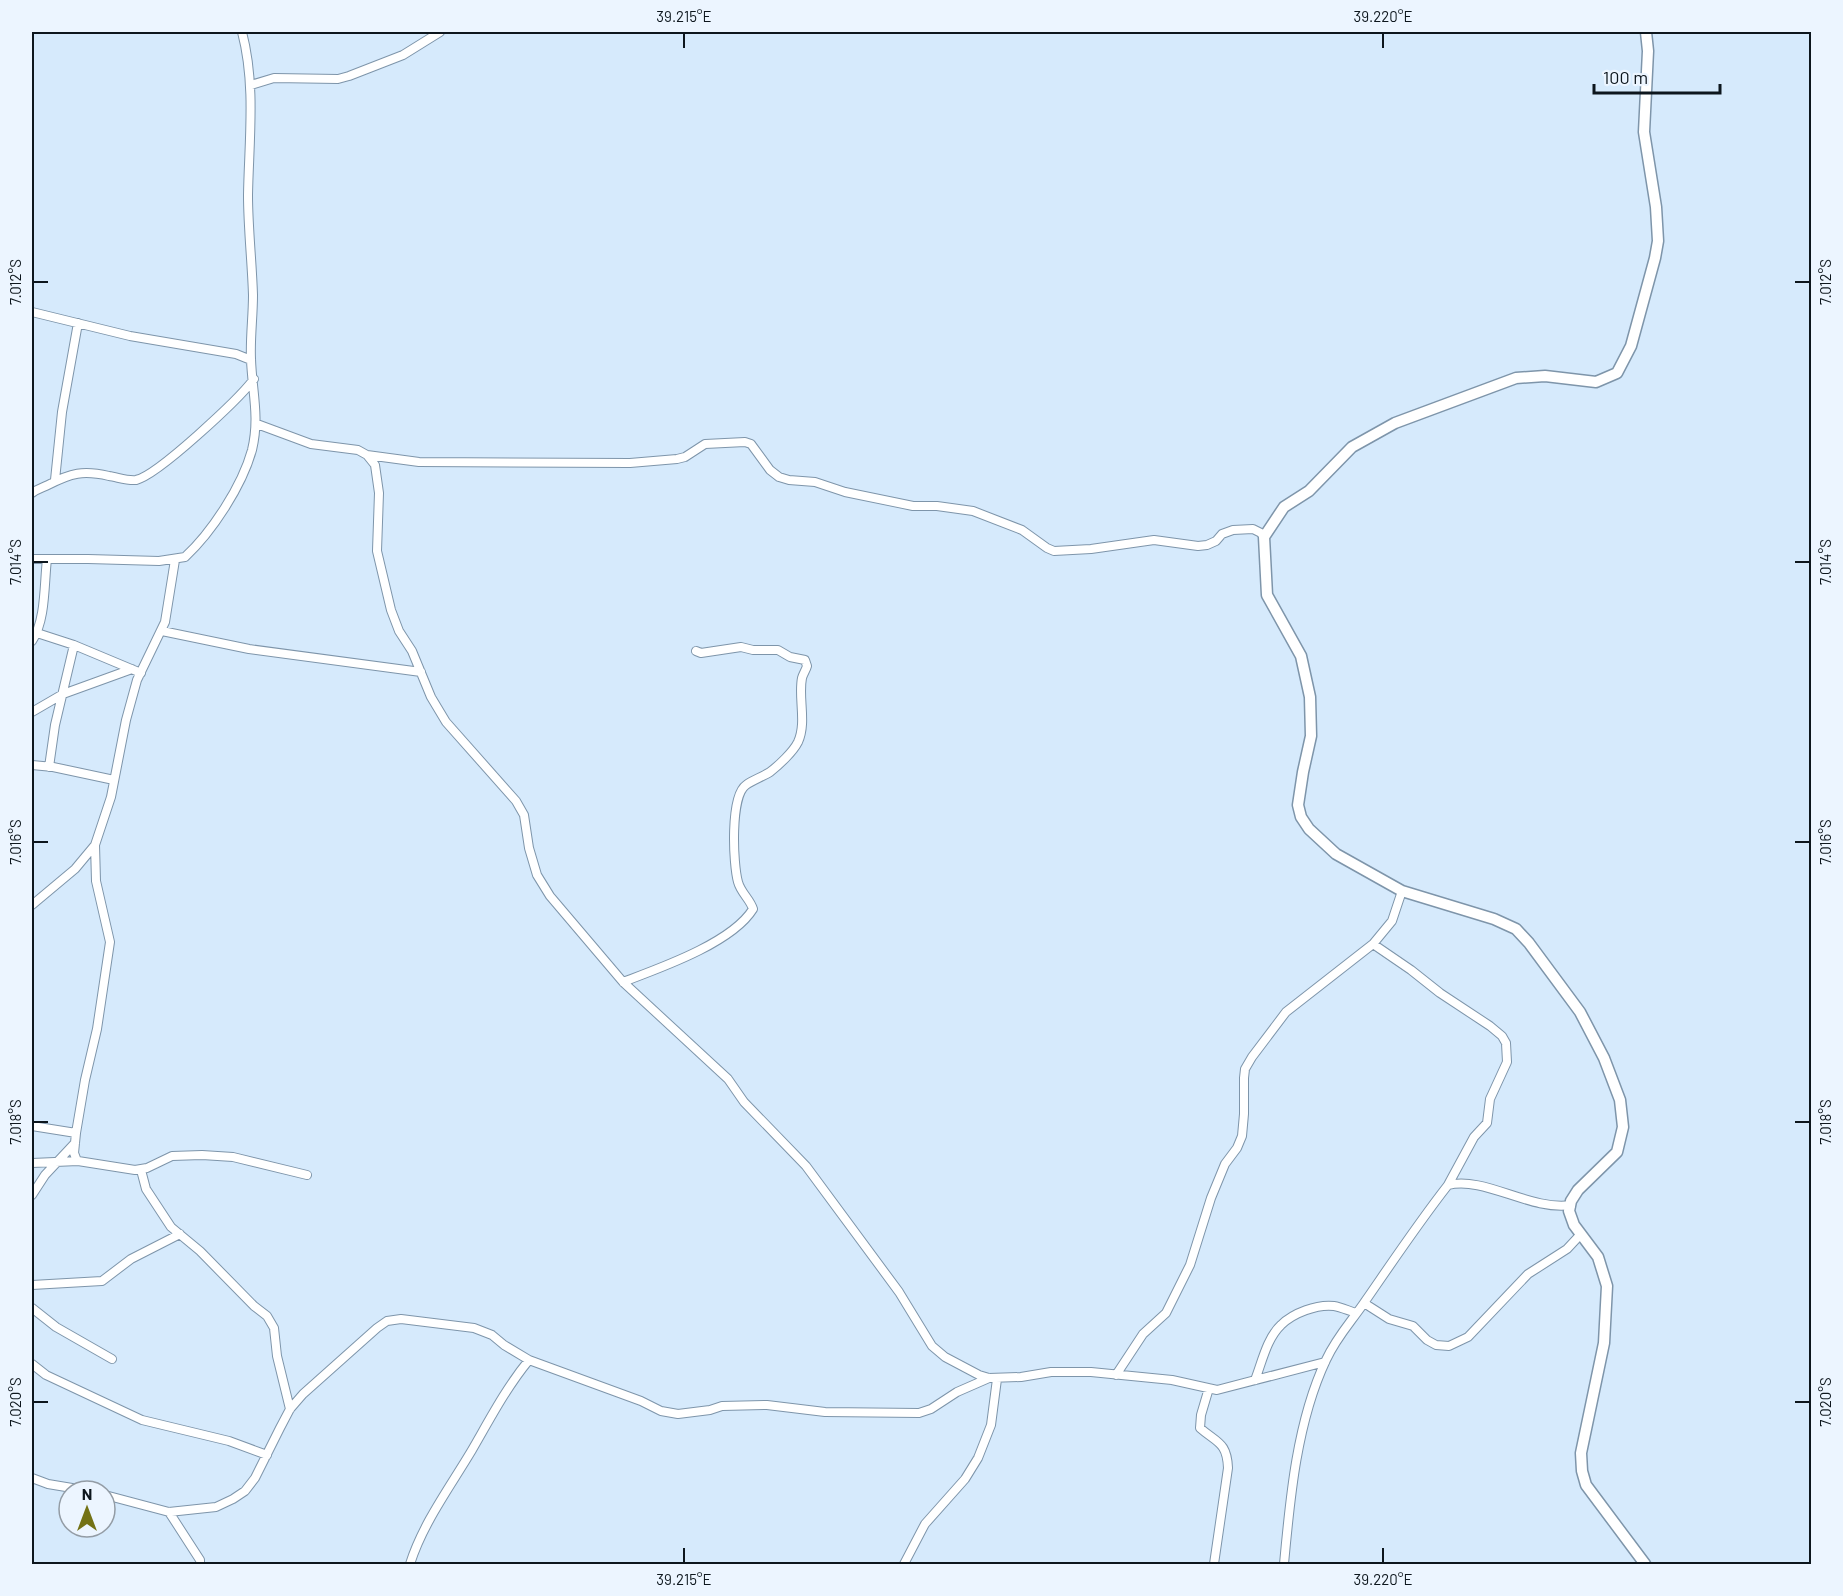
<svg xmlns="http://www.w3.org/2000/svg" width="1843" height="1596" font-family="Barlow,sans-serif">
<rect width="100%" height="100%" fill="#d6eafc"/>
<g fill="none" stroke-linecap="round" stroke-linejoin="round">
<g stroke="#7e95aa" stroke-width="10">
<path id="street" d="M251 85 274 78 338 79 349 76 403 55 440 32
M32 312 130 336 236 354 251 360
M257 424 311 444 358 450 367 455 375 465 379 493 377 551 391 610 399 631 412 651 431 697 446 722 516 801 524 815 529 848 537 875 550 896 623 982 728 1079 744 1102 806 1166 899 1292 932 1346 945 1357 979 1375 989 1378 1021 1377 1051 1372H1091L1172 1380 1217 1390 1325 1362
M367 455 419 462 630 463 677 459 685 457 705 444 745 442 751 444 770 470 779 477 789 480 815 482 845 492 913 506H937L973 511 1022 530 1047 548 1054 551 1091 549 1154 540 1198 546 1207 545 1216 541 1222 534 1233 530 1253 529 1261 533 1264 537
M55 480 62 412 78 323
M32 493C37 489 42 488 48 485 71 473 83 470 109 476 117 477 127 481 136 480 158 475 239 399 254 379
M32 559H88L159 561 185 557C212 532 242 486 252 450 260 417 252 391 251 359 250 338 253 317 253 295 252 262 248 228 248 195 249 140 256 85 242 32
M162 631 249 649 421 672
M37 633 74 645 141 673
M32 641C46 620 44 584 47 559
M32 712 63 694 132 669
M32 765 53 767 114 780
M49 767 55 725 74 645
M32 905 75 869 95 845 111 797 126 720 137 680 165 622 175 560
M1373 944 1411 970 1440 993 1490 1026 1502 1036 1506 1043 1507 1062 1490 1099 1487 1123 1474 1137 1448 1185
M623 982C660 968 732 943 753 909 750 899 741 893 738 882 733 864 730 796 746 785 753 780 762 777 770 772 779 765 793 752 798 742 807 722 798 698 802 678 803 674 806 670 807 666L805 660 790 657 778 650H753L741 647 701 653 696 651
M32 1126 76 1133
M77 1161 74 1153 76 1133 85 1080 97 1029 110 942 96 881 95 845
M32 1163 78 1161 135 1170 147 1168 172 1156 202 1155 233 1157 307 1175
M141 1170 146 1189 171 1227 200 1251 254 1306 267 1316 274 1328 277 1356 290 1409
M32 1195 45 1175 75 1143
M32 1285 102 1281 131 1259 180 1234
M1364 1303 1389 1319 1413 1326 1427 1340 1436 1345 1449 1346 1468 1337 1528 1274 1567 1249 1581 1234
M32 1308 56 1327 112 1359
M32 1364 46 1375 142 1420 229 1441 267 1455
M1116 1375 1143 1334 1166 1313 1190 1265 1211 1198 1225 1164 1237 1148 1242 1136 1244 1114V1078L1245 1069 1252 1057 1286 1012 1373 944 1392 921 1402 891
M1255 1380C1262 1362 1267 1338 1281 1325 1293 1313 1317 1304 1334 1306 1341 1307 1349 1311 1356 1313
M1209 1388 1201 1415 1200 1428C1217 1443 1227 1442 1228 1468L1214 1564
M32 1478 48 1484 90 1491
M105 1495 169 1512 216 1507 233 1499 245 1491 255 1478 280 1428 290 1409 303 1394 377 1328 387 1321 401 1319 474 1328 492 1335 504 1345 529 1360 641 1401 661 1411 678 1414 710 1410 722 1406 767 1405 825 1412 919 1413 931 1409 957 1392 989 1378
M169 1512 200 1560V1564
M410 1564C423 1523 450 1487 472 1450 490 1419 506 1388 529 1360
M904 1564 925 1524 965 1479 978 1458 991 1425 997 1379
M1284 1564C1290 1498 1297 1421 1326 1360 1337 1336 1352 1321 1366 1300 1393 1261 1419 1222 1448 1185 1485 1176 1530 1211 1571 1205"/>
</g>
<g stroke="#7e95aa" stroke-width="13">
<path id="secondary" d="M1645 1564 1586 1485 1582 1471 1581 1453 1604 1343 1607 1286 1598 1257 1574 1225 1569 1211 1571 1201 1578 1190 1617 1152 1623 1127 1620 1100 1604 1058 1580 1012 1529 943 1516 929 1494 919 1402 891 1336 854 1309 829 1301 817 1298 805 1303 772 1311 736 1310 697 1301 656 1267 595 1264 537 1284 507 1309 491 1352 447 1395 423 1516 378 1545 376 1596 382 1617 373 1631 346 1655 258 1658 241 1656 207 1644 132 1648 51 1646 32"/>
</g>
<use href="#street" stroke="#fff" stroke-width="8"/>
<use href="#secondary" stroke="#fff" stroke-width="10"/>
</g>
<path fill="none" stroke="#0d161d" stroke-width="2" d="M684 33V48M1383 33V48M33 282H48M1795 282H1810M33 562H48M1795 562H1810M33 842H48M1795 842H1810M33 1122H48M1795 1122H1810M33 1402H48M1795 1402H1810M684 1548V1563M1383 1548V1563"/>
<rect width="1843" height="1596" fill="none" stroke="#ecf5ff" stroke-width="66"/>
<g transform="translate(87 1509)"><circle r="28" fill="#ecf5ff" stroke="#939ca5" stroke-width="1.5"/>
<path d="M0-4.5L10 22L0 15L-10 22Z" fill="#737216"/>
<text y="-9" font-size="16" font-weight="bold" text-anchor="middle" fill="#0d161d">N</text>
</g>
<path d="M1594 84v9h126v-9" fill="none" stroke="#0d161d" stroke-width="3"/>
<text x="1603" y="84" font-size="18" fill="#0d161d" stroke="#ecf5ff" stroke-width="4.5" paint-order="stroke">100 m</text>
<rect x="33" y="33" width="1777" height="1530" fill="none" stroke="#0d161d" stroke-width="2"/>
<g font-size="15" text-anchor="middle" fill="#0d161d">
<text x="684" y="22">39.215°E</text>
<text x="1383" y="22">39.220°E</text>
<text transform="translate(16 282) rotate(-90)" y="5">7.012°S</text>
<text transform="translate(1826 282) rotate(-90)" y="5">7.012°S</text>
<text transform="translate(16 562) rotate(-90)" y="5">7.014°S</text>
<text transform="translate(1826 562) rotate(-90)" y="5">7.014°S</text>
<text transform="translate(16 842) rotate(-90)" y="5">7.016°S</text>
<text transform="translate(1826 842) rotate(-90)" y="5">7.016°S</text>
<text transform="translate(16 1122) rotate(-90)" y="5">7.018°S</text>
<text transform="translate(1826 1122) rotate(-90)" y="5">7.018°S</text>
<text transform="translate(16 1402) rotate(-90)" y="5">7.020°S</text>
<text transform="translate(1826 1402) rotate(-90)" y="5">7.020°S</text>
<text x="684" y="1585">39.215°E</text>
<text x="1383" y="1585">39.220°E</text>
</g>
</svg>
